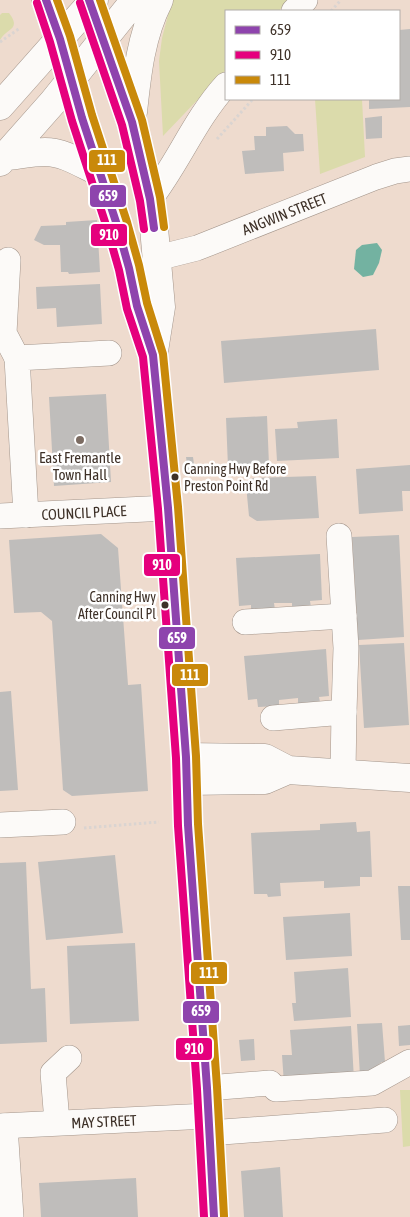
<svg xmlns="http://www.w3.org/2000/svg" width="410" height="1217" font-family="'Asap Condensed',sans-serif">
<rect width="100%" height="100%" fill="#eedbce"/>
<path fill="#dbdbab" d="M172 0H288L279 11H226V70L163 136 159 61 162 38Z
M2 13H9C22 30 6 28 0 40V15Z
M315 99H362L365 157 320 174Z
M400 1090H410V1146L403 1147Z"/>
<path fill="#73b2a1" d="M377 243 382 250 379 263 373 275 363 277 354 269 356 250 362 245Z"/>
<path fill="#bfbdbb" d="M410 29V107L369 109V99H399V30Z
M382 116V138L366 139 365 118Z
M287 126 295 134H303L304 151 283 153 284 171 245 174 242 151 255 150 254 136H266V127Z
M97 220 100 272 69 274 68 272H61L60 245H44L34 240 41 226 66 225V222Z
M100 284 102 324 57 327 56 308 37 309 36 287Z
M376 329 379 370 224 383 221 341Z
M106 394 111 482 54 486 49 397Z
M267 416 269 465 228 467 226 418Z
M337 419 339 458 277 461 275 429 298 428 297 422Z
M186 457H193L195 471H188Z
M410 465V491H402L403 511 359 514 356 469Z
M316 476 319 518 257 521 249 516 246 485 253 478Z
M101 534 118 548 128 685 141 684 148 791 72 796 63 790 52 621 41 612 14 613 9 540Z
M399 535 404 637 358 640 352 537Z
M320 554 322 600 310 601 311 607 292 608V603H274L275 610 251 612V605L239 606 236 558Z
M404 643 409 725 364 728 359 645Z
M326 649 329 696 319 697 320 702 298 704V698L279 700V706L258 707 257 699 248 700 244 656Z
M11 691 18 790 0 791V692Z
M356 822 357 832 370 831 372 877H360V886L324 888V881L280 883 281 896 268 897 267 894H254L251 833 320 830V824Z
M115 855 123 933 46 940 38 862Z
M26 862 31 989 45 988 47 1042 0 1044V863Z
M398 886H410V940H401Z
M350 913 352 956 286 960 283 917Z
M135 943 139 1021 70 1024 67 946Z
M348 968 351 1017 294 1021 292 1003H296L294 972Z
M382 1023 385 1062H382L363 1076H360L357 1024Z
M410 1025V1045L399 1046 398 1026Z
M351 1026 354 1080 284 1084 282 1055H292L290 1030Z
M254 1039 255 1060 241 1061 239 1040Z
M280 1167 283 1217H244L241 1171Z
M136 1178 138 1217H41L39 1183Z"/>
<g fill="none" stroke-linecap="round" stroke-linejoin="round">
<g stroke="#a3958b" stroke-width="26">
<g id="minor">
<path d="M294 11 305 0"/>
<path d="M150 199C178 163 195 119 226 85"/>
<path id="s1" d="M157 258 197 248 376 177 395 171 410 169"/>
<path d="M8 260 4 333 17 358"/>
<path d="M26 515 17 358 109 353"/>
<path id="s2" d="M0 516 168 508"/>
<path d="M339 536 346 648 344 712"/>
<path d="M245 622 344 616"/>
<path d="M273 718 344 712 343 773"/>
<path d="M0 825 63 822"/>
<path d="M207 1088 270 1083 276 1089 372 1083 410 1062"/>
<path d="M57 1122 53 1073 69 1058"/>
<path id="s3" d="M0 1126 208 1116"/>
<path d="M5 1126 11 1217"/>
<path d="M209 1133 385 1120"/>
</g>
</g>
<g stroke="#a3958b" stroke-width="29">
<path id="major" d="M46 0 60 39
M186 757 265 758 288 770 410 778
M187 781 265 780 288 770"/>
</g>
<g stroke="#a3958b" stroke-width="29">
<path id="highway" d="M90 4 132 122 150 199 154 228 161 307 154 351
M60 39 82 118 117 225 129 268 137 306 153 355 168 508 186 757 188 825 207 1088 214 1217
M0 106 94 0
M133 112C137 74 141 35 159 0
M6 156C18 155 32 152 45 152 64 152 82 164 99 172
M0 162 53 102 135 0"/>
</g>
<path stroke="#dad4d1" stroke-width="3" stroke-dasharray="2.5 2.5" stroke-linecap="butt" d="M331 11 341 0
M0 42 20 28
M217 139 253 99
M84 828 159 822"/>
<use href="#minor" stroke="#fcfaf8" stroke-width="25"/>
<use href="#major" stroke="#fcfaf8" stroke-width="28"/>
<use href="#highway" stroke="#fcfaf8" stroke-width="28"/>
<g stroke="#fff" stroke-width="11">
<path id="bus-1" d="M46 0 60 39 82 118 117 225 129 268 137 306 153 355 168 508 186 757 188 825 207 1088 214 1217
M89 0 132 122 150 199 154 228"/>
</g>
<g stroke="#fff" stroke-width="11">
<path id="bus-2" d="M37 3 50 42 72 121 107 228 119 270 127 309 143 357 158 509 176 758 178 826 197 1089 204 1217
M80 3 122 125 140 201 144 229"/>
</g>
<g stroke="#fff" stroke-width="11">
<path id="bus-3" d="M57 0 70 36 92 115 127 222 139 265 147 303 163 354 178 507 196 756 198 824 217 1087 224 1216
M100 0 142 120 160 197 164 227"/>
</g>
<use href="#bus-1" stroke="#8e44ad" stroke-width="8"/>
<use href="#bus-2" stroke="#e5007d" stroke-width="8"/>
<use href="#bus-3" stroke="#c9890a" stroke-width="8"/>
</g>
<circle fill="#7c6c62" stroke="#fff" stroke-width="2" cx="80" cy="440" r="5"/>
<g fill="#3e3128" stroke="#fff" stroke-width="2">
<circle cx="175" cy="477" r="4.5"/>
<circle cx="165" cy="605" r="4.5"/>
</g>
<g text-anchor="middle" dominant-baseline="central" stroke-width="5" stroke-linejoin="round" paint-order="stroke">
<g font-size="14" fill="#3e3128" stroke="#fff" text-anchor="start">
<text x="184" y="469">Canning Hwy Before<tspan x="184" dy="17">Preston Point Rd</tspan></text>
<text x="156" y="597" text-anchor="end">Canning Hwy<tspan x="156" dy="17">After Council Pl</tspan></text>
</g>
<g font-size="15" fill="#3e3128" stroke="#fff">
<text stroke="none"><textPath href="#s1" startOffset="135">ANGWIN STREET</textPath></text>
<text stroke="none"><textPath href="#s2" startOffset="84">COUNCIL PLACE</textPath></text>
<text stroke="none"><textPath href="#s3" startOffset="104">MAY STREET</textPath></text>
</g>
<g font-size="15" fill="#3e3128" stroke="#fff">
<text x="80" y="457">East Fremantle<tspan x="80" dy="17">Town Hall</tspan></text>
</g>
</g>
<g stroke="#fff" stroke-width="2">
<rect x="88" y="149" width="38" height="24" rx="5" fill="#c9890a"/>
<rect x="89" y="184" width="38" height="24" rx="5" fill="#8e44ad"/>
<rect x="90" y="223" width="38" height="24" rx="5" fill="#e5007d"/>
<rect x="143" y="553" width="38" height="24" rx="5" fill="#e5007d"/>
<rect x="158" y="626" width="38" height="24" rx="5" fill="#8e44ad"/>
<rect x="171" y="663" width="38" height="24" rx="5" fill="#c9890a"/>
<rect x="190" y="961" width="38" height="24" rx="5" fill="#c9890a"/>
<rect x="182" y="1000" width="38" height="24" rx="5" fill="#8e44ad"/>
<rect x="175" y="1037" width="38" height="24" rx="5" fill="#e5007d"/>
</g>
<g font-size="14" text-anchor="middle" font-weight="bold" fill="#fff">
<text x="107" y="165">111</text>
<text x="108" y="201">659</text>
<text x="109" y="240">910</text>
<text x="162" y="570">910</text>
<text x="177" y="643">659</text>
<text x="190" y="680">111</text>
<text x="209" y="978">111</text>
<text x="201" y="1016">659</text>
<text x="194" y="1054">910</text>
</g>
<rect x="225" y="10" width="175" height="90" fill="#ffffff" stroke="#b2ada9"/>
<rect x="235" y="26" width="25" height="8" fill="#8e44ad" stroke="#b2ada9"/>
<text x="270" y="35" font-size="15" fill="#3e3128">659</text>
<rect x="235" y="51" width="25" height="8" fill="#e5007d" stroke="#b2ada9"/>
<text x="270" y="60" font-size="15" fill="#3e3128">910</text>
<rect x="235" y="76" width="25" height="8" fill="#c9890a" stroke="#b2ada9"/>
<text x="270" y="85" font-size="15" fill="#3e3128">111</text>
</svg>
